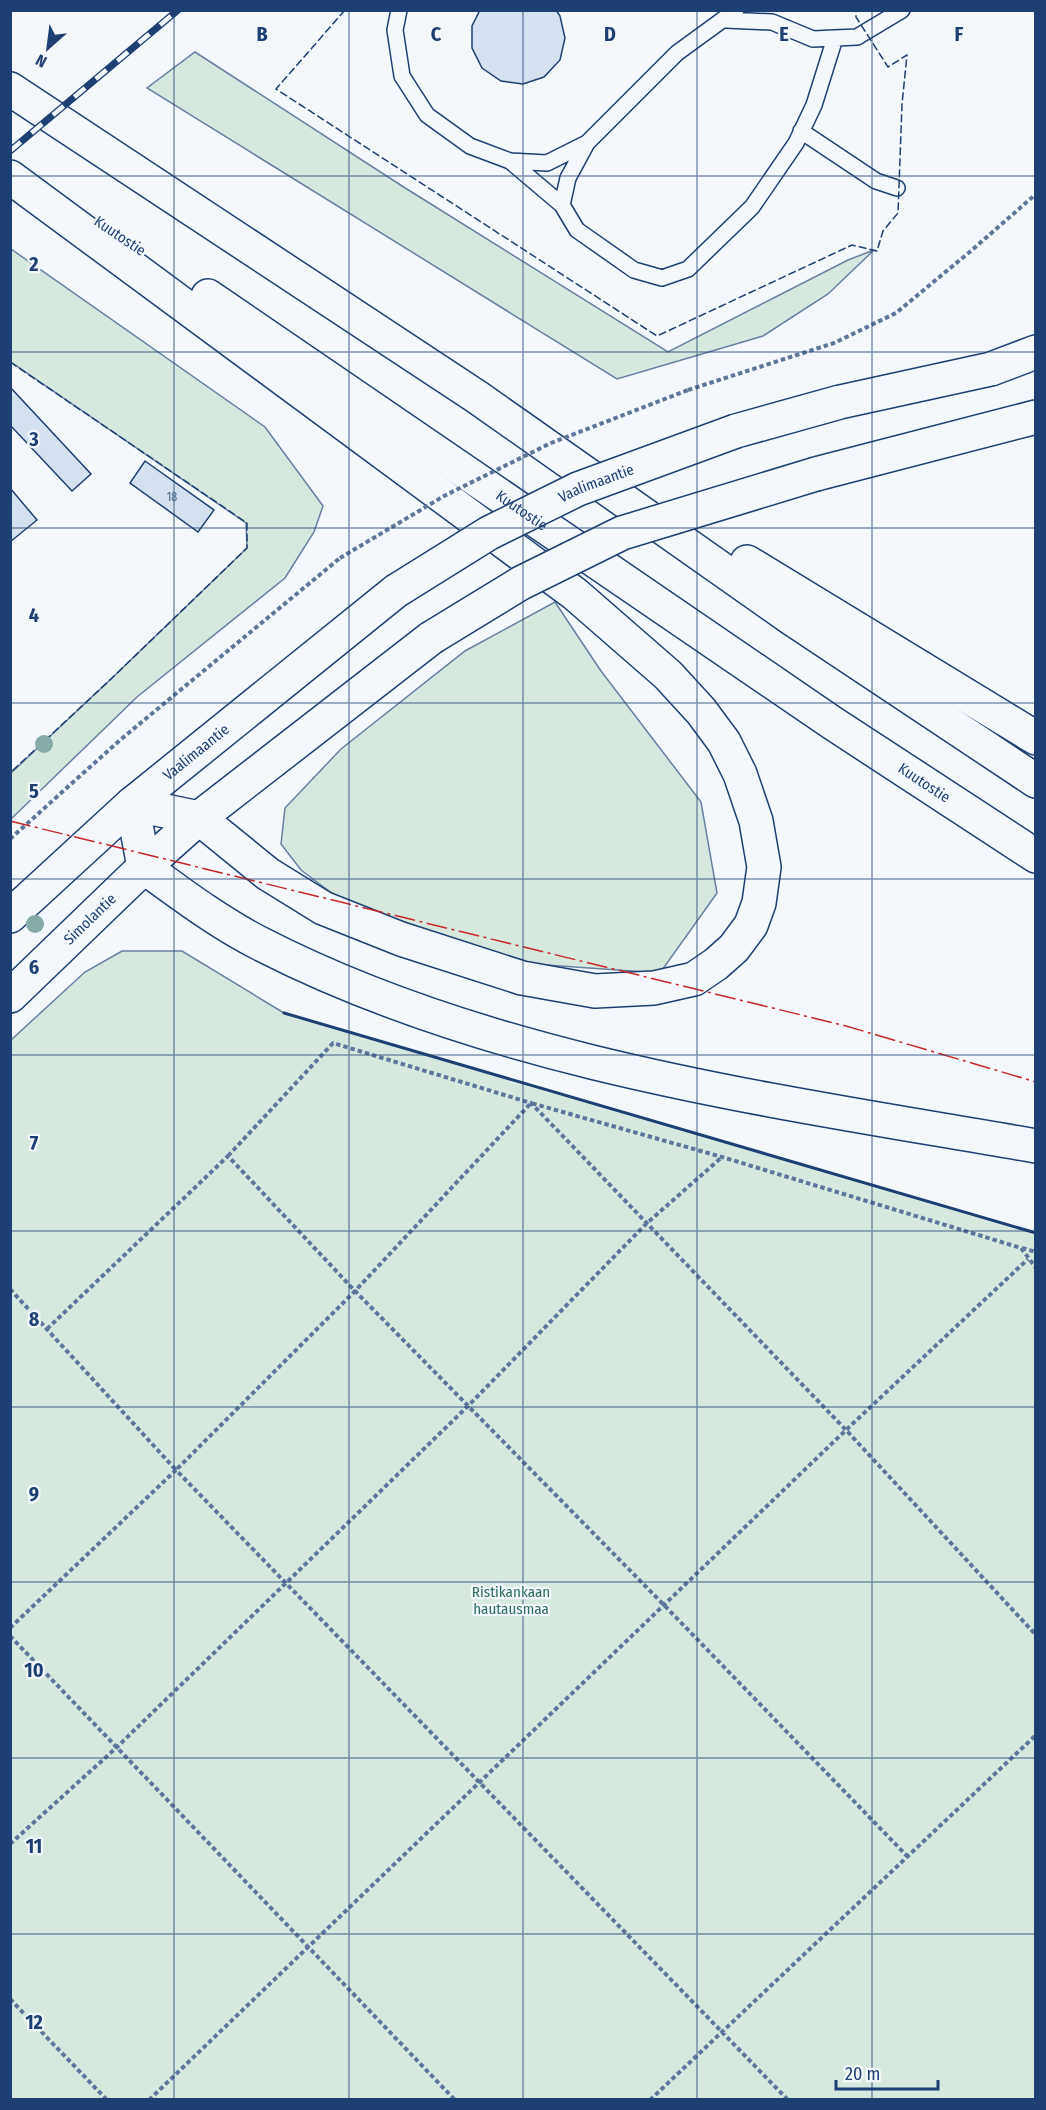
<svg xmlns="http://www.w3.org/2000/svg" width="1046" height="2110" font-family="'Fira Sans Condensed',sans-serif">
<rect width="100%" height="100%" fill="#f4f7fb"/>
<path fill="#d7e8df" stroke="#687fa3" stroke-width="1.5" d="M195 52 402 186 668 352 848 260 874 250 828 294 763 336 617 379 147 88Z
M11 249 265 427 323 506 314 532 285 578 137 697 11 819V773L111 679 247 548 246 523 11 362Z
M555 602 601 671 701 802 717 893 660 973 532 964 345 903 301 870 281 844 285 808 341 749 465 651Z
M122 951H182L284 1013 1035 1233V2099H11V1040L85 972Z"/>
<path fill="#d5e0f0" stroke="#1d3f73" stroke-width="1.5" d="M480 10H556L560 16 565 38 560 60 544 77 523 84 501 81 482 68 472 48V26Z
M10 387 91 474 72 491 10 425Z
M145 461 214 510 198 532 130 483Z
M10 488 37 520 10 542Z"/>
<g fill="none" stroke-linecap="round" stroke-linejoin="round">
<g stroke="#1d3f73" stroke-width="18">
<path id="lane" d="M399 10 395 30 402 76 427 115 470 146 510 161 547 163 587 143 677 53 736 10
M726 20 772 22 813 39 857 37 902 10
M801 131 876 181 897 188
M587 143 568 178 562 205 577 230 634 270 662 278 688 269 752 207 796 143 814 105 835 38
M510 161 562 205"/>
</g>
<g stroke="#1d3f73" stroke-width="36">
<g id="primary">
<path d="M736 431 840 402 991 369 1036 352"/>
<path d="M816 474 1036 417"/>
<path id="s1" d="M10 916 132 804 396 591"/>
<path id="s2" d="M10 996 144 867 199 818 431 638"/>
</g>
</g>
<g stroke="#1d3f73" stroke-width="36">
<g id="highway">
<path d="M10 89 477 397 791 618 1036 781"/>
<path d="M10 177 575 594 668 675 701 711 724 742 740 774 756 821 764 867 759 903 751 925 734 948 716 964 694 979 654 988 595 991 522 978 401 939 323 908 268 874 199 818 132 804 144 867C181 894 218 922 259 943 494 1064 777 1101 1036 1146"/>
<path id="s3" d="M208 296 831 722 1036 856"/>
<path d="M747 562 1036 738"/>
</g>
</g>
<path stroke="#5e769c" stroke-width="4" stroke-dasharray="4.5 3" stroke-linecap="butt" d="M688 390 834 343 896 313 972 250 1036 194
M10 839 120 740 340 558
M228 1156 333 1043 531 1103 846 1430 1036 1635
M1022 1248 1036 1252
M10 1289 176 1470 355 1291 531 1103 722 1157 1021 1248 1036 1268
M47 1329 228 1156 355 1291 664 1605 907 1856
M10 1628 176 1470 788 2100
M10 1636 455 2100
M10 1844 116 1748 286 1583 468 1406 646 1224 722 1157
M10 1999 107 2100
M149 2100 846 1430 1028 1259
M650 2100 1036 1735"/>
<use href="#lane" stroke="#f4f7fb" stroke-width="15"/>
<use href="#primary" stroke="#f4f7fb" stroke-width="33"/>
<use href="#highway" stroke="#f4f7fb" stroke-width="33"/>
<g stroke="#1d3f73" stroke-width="7">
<path id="rail" d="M10 151 178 10"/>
</g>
<use href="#rail" stroke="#f4f7fb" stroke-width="4.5" stroke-dasharray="14" stroke-linecap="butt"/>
<g stroke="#1d3f73" stroke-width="36" stroke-linecap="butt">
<g id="primary-bridge">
<path id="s4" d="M396 591 489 533 578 489 736 431"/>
<path d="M431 638 521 583 622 533 816 474"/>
</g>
</g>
<path stroke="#5e769c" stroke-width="4" stroke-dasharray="4.5 3" stroke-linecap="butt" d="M340 558 444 496 551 443 688 390"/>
<use href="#primary-bridge" stroke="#f4f7fb" stroke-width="33"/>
<path stroke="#1d3f73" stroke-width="1.5" stroke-dasharray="8 3" stroke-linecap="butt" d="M345 10 276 89 657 336 852 245 877 251 883 231 898 213 902 104 907 55 888 67 856 17V10
M10 362 247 523V548L111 679 10 773"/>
<path stroke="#1d3f73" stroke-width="3" d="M284 1013 1036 1233"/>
<path stroke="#c62828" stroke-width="1.5" stroke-dasharray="21 4.5 3 4.5" stroke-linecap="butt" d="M10 821 846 1026 1036 1082"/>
</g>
<g fill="#86aba6">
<circle cx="44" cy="744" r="9"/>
<circle cx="35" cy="924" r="9"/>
</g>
<path fill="none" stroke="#1d3f73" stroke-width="1.5" stroke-opacity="0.55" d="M174 10V2100M349 10V2100M523 10V2100M697 10V2100M872 10V2100M10 176H1036M10 352H1036M10 528H1036M10 703H1036M10 879H1036M10 1055H1036M10 1231H1036M10 1407H1036M10 1582H1036M10 1758H1036M10 1934H1036"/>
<g text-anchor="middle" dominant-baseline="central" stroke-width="4.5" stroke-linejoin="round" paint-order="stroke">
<g font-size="12" fill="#4b6792">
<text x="172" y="497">18</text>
</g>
<g font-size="15" fill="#1d3f73" stroke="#f4f7fb">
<text transform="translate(120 236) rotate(34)">Kuutostie</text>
<text stroke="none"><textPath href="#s4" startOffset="228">Vaalimaantie</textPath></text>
<text stroke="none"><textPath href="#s3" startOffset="380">Kuutostie</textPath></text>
<text stroke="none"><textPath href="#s1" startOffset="248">Vaalimaantie</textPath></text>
<text stroke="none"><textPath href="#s3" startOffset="866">Kuutostie</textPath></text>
<text stroke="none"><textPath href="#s2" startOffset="111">Simolantie</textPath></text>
</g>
<g font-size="15" fill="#2c6c60" stroke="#f4f7fb">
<text x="511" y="1592">Ristikankaan<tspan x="511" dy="17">hautausmaa</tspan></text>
</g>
</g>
<g font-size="20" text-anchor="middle" font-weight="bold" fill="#1d3f73" stroke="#f4f7fb" stroke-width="4.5" stroke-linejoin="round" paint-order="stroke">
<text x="262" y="41">B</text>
<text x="436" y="41">C</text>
<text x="610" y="41">D</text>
<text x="784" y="41">E</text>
<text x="959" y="41">F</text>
<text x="34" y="271">2</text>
<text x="34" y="446">3</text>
<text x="34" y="622">4</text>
<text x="34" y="798">5</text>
<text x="34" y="974">6</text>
<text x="34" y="1150">7</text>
<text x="34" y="1326">8</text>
<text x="34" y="1501">9</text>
<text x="34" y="1677">10</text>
<text x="34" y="1853">11</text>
<text x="34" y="2029">12</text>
</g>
<rect width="1046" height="2110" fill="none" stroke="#1d3f73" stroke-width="24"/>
<g transform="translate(48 48) rotate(208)" stroke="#f4f7fb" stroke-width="4.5" paint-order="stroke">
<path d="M0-4.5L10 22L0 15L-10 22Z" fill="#1d3f73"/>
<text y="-9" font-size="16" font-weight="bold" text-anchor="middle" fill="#1d3f73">N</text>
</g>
<path d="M836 2080v9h102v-9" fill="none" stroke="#1d3f73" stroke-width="3"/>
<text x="845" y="2080" font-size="18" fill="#1d3f73" stroke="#f4f7fb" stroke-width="4.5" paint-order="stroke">20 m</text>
</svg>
